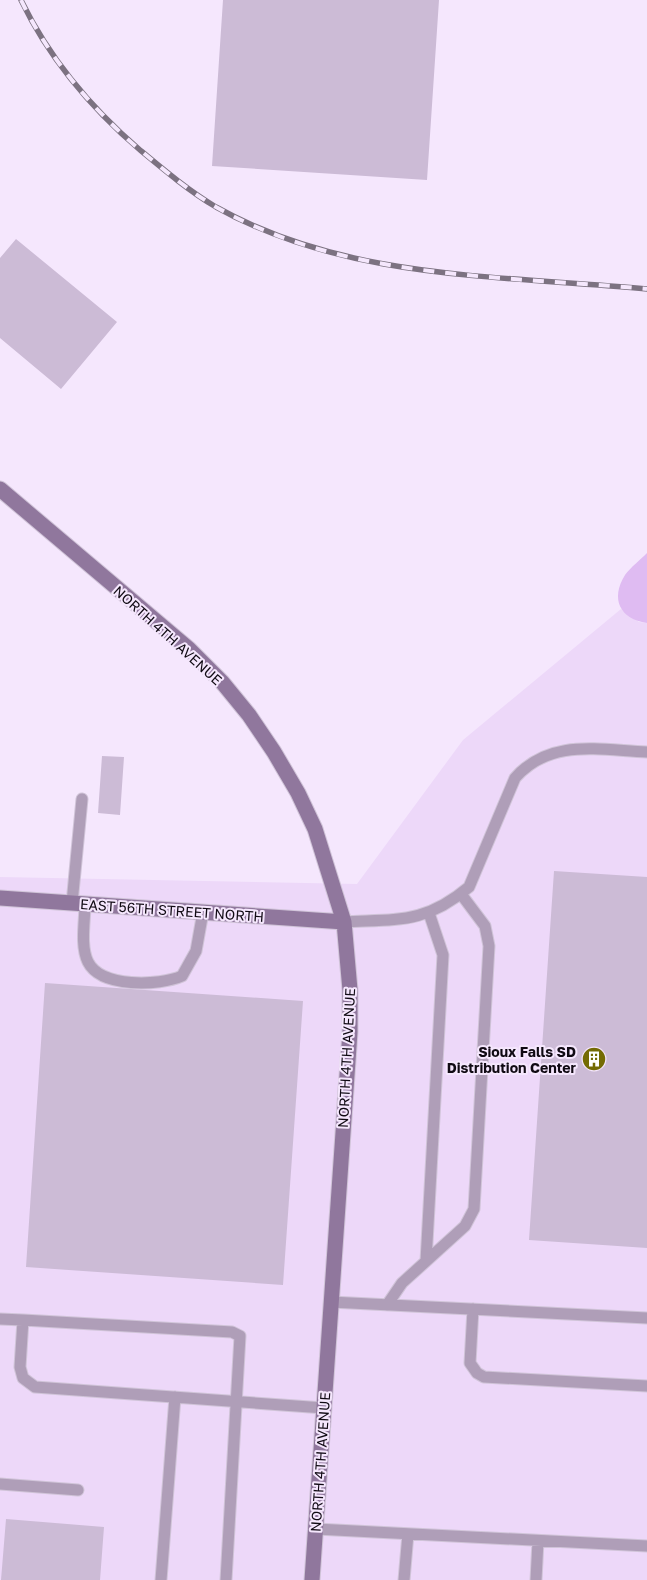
<svg xmlns="http://www.w3.org/2000/svg" width="647" height="1580" font-family="'Golos Text',sans-serif">
<rect width="100%" height="100%" fill="#f5e7fd"/>
<path fill="#edd8f9" d="M621 609 639 622 647 623V1580H0V877L357 884 463 740Z"/>
<path fill="#dfbbf2" d="M647 553V623C620 619 610 599 625 575 631 567 640 560 647 553Z"/>
<path fill="#ccbbd6" d="M223 0H439L427 180 212 166Z
M16 239 117 322 61 389 0 338V258Z
M102 756 124 757 120 815 98 813Z
M554 871 647 877V1248L529 1240Z
M45 983 303 1001 283 1285 26 1267Z
M6 1519 104 1527 100 1580H1Z"/>
<g fill="none" stroke-linecap="round" stroke-linejoin="round">
<g stroke="#d0c4d8" stroke-width="13">
<path id="lane" d="M72 903 82 799
M85 904C85 921 80 946 88 962 101 988 159 986 182 976L196 951 203 912
M344 922C398 919 425 924 469 887L515 778C550 738 599 750 647 752
M426 1261 443 955 429 913
M331 1302 647 1318
M387 1305 402 1283 465 1226 474 1209 489 946 485 926 461 894
M473 1309 470 1363 477 1373 484 1377 647 1386
M0 1319 23 1320 20 1367 23 1378 35 1387 324 1408
M23 1320 232 1332 240 1336 226 1580
M0 1484 78 1490
M316 1529 647 1546
M161 1580 175 1397
M404 1580 408 1534
M536 1580 538 1541"/>
</g>
<g stroke="#d0c4d8" stroke-width="17">
<path id="secondary" d="M0 489 189 649 222 682 249 715 274 752 298 793 315 829 344 922 350 990V1032L312 1580
M0 898 344 922"/>
</g>
<use href="#lane" stroke="#af9eb8" stroke-width="11"/>
<use href="#secondary" stroke="#90779d" stroke-width="15"/>
<g stroke="#7c7281" stroke-width="5.5">
<path id="rail" d="M21 0C49 58 91 108 140 150 164 170 189 191 216 207 348 281 501 275 647 289"/>
</g>
<use href="#rail" stroke="#f5e7fd" stroke-width="4" stroke-dasharray="11" stroke-linecap="butt"/>
</g>
<defs>
<g id="building-disc" transform="scale(1.25)"><circle r="9.5" fill="#746b04" stroke="#f5e7fd"/><path d="M-4-6H4V6H1V3H-1V6H-4ZM-2.5-4.3h1.7v1.8h-1.7ZM.8-4.3h1.7v1.8H.8ZM-2.5-1h1.7V.8h-1.7ZM.8-1h1.7V.8H.8Z" fill="#fff"/></g>
</defs>
<g fill-rule="evenodd">
<use href="#building-disc" x="594" y="1059"/>
</g>
<g text-anchor="middle" dominant-baseline="central" stroke-width="4" stroke-linejoin="round" paint-order="stroke">
<g font-size="14" fill="#100a13" stroke="#f5e7fd">
<text transform="translate(168 635) rotate(42)">NORTH 4TH AVENUE</text>
<text transform="translate(172 910) rotate(4)">EAST 56TH STREET NORTH</text>
<text transform="translate(346 1058) rotate(-87)">NORTH 4TH AVENUE</text>
<text transform="translate(320 1462) rotate(-86)">NORTH 4TH AVENUE</text>
</g>
<g font-size="14" font-weight="bold" fill="#100a13" stroke="#f5e7fd" text-anchor="end">
<text x="576" y="1051">Sioux Falls SD<tspan x="576" dy="16">Distribution Center</tspan></text>
</g>
</g>
</svg>
